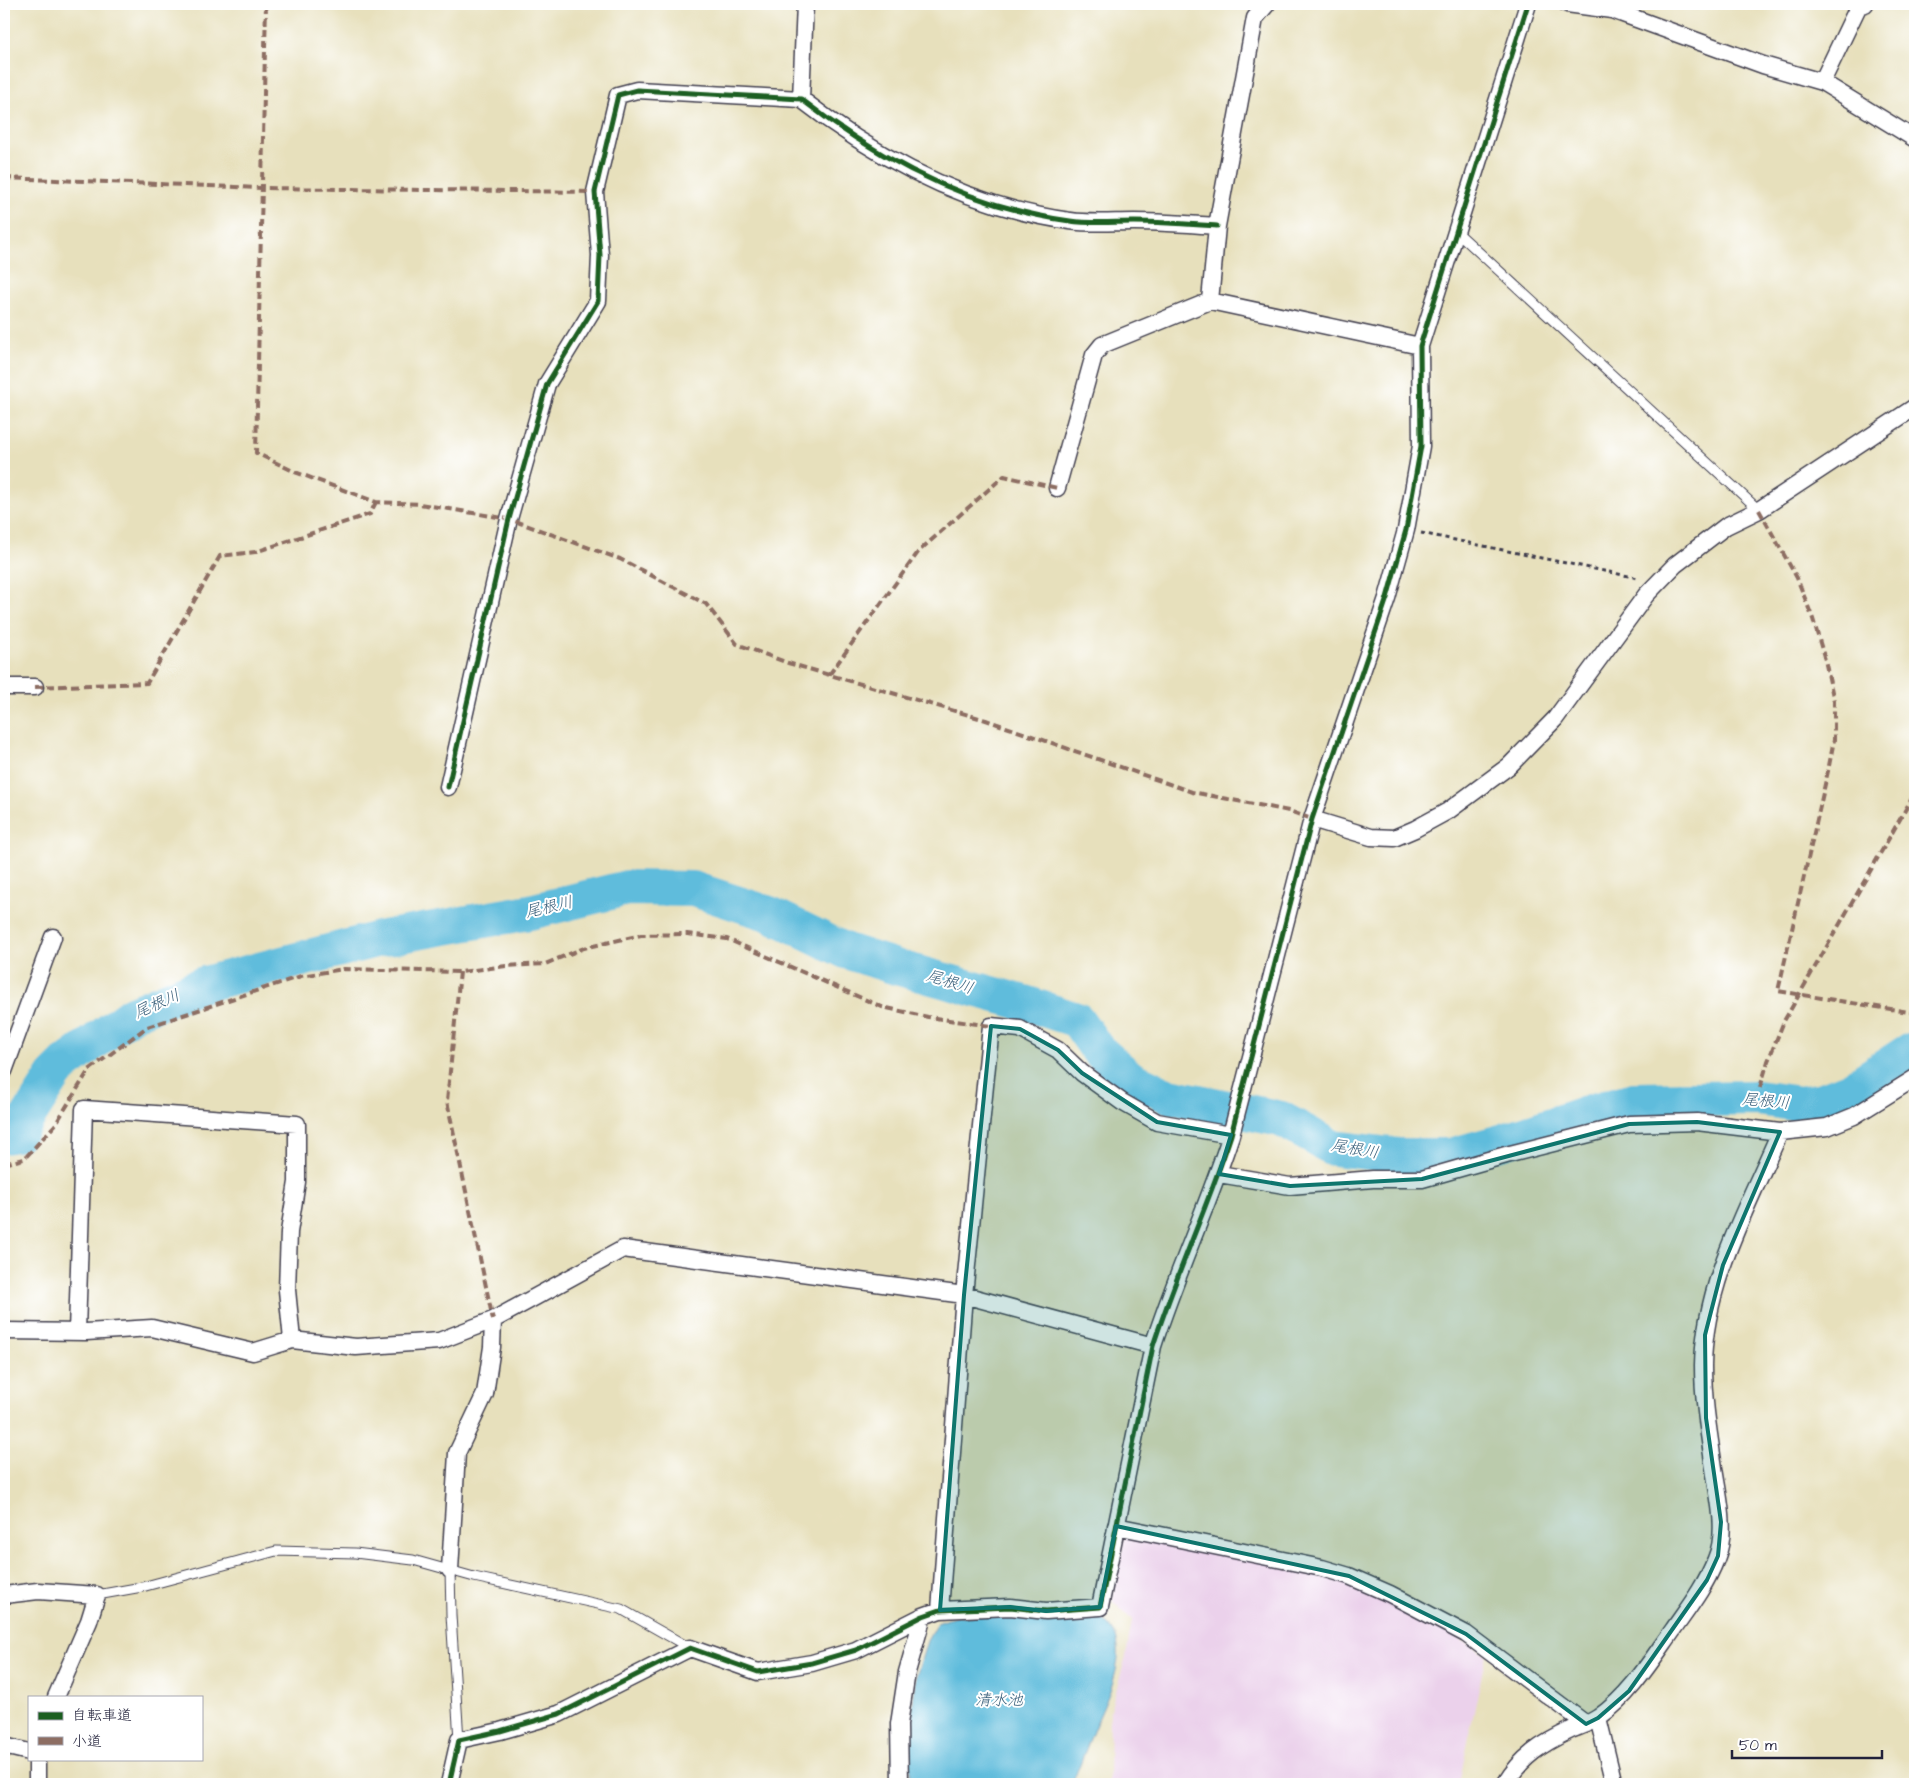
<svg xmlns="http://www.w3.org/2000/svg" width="1919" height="1788" font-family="'Architects Daughter','Klee One',sans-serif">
<rect width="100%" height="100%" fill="#fff"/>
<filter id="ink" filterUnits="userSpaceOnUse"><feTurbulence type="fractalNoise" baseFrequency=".02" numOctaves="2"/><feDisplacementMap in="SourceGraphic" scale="10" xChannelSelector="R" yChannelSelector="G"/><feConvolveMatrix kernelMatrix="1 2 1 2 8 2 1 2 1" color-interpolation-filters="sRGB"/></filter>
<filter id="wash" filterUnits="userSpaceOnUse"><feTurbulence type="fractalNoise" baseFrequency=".0096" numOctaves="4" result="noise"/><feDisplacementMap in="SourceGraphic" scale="20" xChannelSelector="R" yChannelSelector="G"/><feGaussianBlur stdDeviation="1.12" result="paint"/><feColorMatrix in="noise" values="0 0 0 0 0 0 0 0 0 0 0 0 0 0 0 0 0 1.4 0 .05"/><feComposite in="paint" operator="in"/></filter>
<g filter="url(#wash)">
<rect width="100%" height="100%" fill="#e7e0bc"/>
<path fill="#ebd1eb" d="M1125 1534 1321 1573 1387 1598 1486 1654 1459 1784H1109L1110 1711 1126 1656 1132 1620 1112 1601Z"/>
<path fill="#5ebcdc" stroke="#406f8c" d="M1092 1614C1140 1632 1110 1692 1096 1724 1088 1744 1080 1764 1072 1784H912L910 1778V1724L917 1674 927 1641 937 1623 957 1616H1048Z"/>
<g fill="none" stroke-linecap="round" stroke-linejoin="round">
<path stroke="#5ebcdc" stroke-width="36" d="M4 1136 17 1134 56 1073 66 1063 132 1014 201 985 383 938 530 912 627 888 693 889 770 914 846 951 896 967 1028 1004 1077 1020 1098 1050 1130 1078 1169 1096 1281 1119 1333 1148 1400 1156H1450L1504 1141 1593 1111 1633 1100 1757 1098 1800 1104 1823 1100 1851 1089 1906 1053 1915 1049"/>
</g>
</g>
<g filter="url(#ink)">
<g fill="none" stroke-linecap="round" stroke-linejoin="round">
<g stroke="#403e4e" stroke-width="11">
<path id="lane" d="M1457 232 1759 510
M450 1570 451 1615 459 1740
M97 1595 142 1587 276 1551 355 1553 413 1560 474 1577 621 1609 690 1648"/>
</g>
<g stroke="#403e4e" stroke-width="19">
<path id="street" d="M1267 4 1255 18 1217 226 1210 301 1420 346
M1567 4 1612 10 1763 65 1822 82 1915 139
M1822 82 1859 5 1865 4
M801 99 805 4
M1057 488 1094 355 1102 345 1210 301
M4 687H35
M448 787 509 519 547 384 598 301 600 255 595 192 618 95 637 90 801 99C879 160 970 207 1070 221 1090 224 1113 222 1134 222 1162 222 1189 224 1217 226
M1312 819 1371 837 1394 838 1415 829 1448 811 1509 766 1555 719 1646 595 1675 565 1726 526 1759 510 1915 407
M4 1071 53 937
M1219 1174 1290 1186 1373 1179H1422L1506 1155 1629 1124 1697 1122 1780 1132 1827 1127 1854 1116 1915 1078
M4 1331 86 1332 152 1328 253 1352 292 1340 356 1347 439 1341 493 1320 623 1249 964 1295 1153 1346
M77 1332 84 1109 297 1124V1182L289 1232 287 1290 292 1340
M1116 1526 1322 1568 1349 1576 1390 1594 1466 1634 1586 1724
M450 1570 457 1453 485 1394 492 1347 493 1320
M4 1595 38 1591 97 1595 89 1621 56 1697
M940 1610 964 1295 991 1026 1020 1029 1058 1050 1082 1073 1122 1102 1157 1122 1231 1135
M1598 1718 1614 1784
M4 1746 29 1752
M37 1759V1784
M449 1784 459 1740 500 1731 559 1714 690 1648 758 1672 812 1663 856 1650 923 1616 940 1610 1010 1607 1046 1611 1100 1607 1153 1346C1176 1274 1208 1206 1231 1135L1312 819 1387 598 1406 530 1421 446 1420 346 1528 4
M900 1784 899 1724 907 1672 923 1616
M1505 1784C1521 1757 1543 1743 1571 1730 1580 1726 1591 1723 1599 1717 1630 1695 1651 1661 1673 1630 1689 1607 1706 1585 1716 1559 1728 1531 1718 1497 1714 1468 1709 1434 1703 1400 1703 1366 1704 1283 1748 1206 1780 1132"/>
</g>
<path stroke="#403e4e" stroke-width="3" stroke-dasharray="4 4" stroke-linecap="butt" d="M1421 533 1638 578"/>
<use href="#lane" stroke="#fff" stroke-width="9"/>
<use href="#street" stroke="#fff" stroke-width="16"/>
<path stroke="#8d6e63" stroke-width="4" stroke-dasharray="8 4" stroke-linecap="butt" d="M266 4 256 453 295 472 376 502 420 504 509 519 620 559 706 604 737 644 788 663 986 720 1192 792 1289 811 1312 819
M4 178 261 188 595 192
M1759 510 1797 578 1813 619 1825 660 1834 701V740L1828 771 1778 991 1915 1013
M829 675 919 551 1004 476 1057 488
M35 687 147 683 220 556 255 552 370 514 376 502
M460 972 447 1101 493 1320
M1760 1088 1768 1061 1784 1021 1915 793
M4 1164 24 1159 55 1125 89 1070 147 1027 301 976 344 969 460 972 506 966 545 964 584 948 641 935 687 934 727 939 882 1007 928 1017 991 1026"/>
<g stroke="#fff" stroke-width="8">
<path id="cycleway" d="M448 787 509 519 547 384 598 301 600 255 595 192 618 95 637 90 801 99C879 160 970 207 1070 221 1090 224 1113 222 1134 222 1162 222 1189 224 1217 226
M449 1784 459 1740 500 1731 559 1714 690 1648 758 1672 812 1663 856 1650 923 1616 940 1610 1010 1607 1046 1611 1100 1607 1153 1346C1176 1274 1208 1206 1231 1135L1312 819 1387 598 1406 530 1421 446 1420 346 1528 4"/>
</g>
<use href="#cycleway" stroke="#1b5e20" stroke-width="5"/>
</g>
</g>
<path fill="#0f766e" fill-opacity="0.2" stroke="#0f766e" stroke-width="4" stroke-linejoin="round" d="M991 1026 1020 1029 1058 1050 1082 1073 1157 1122 1231 1135 1219 1174 1290 1186 1422 1179 1629 1124 1697 1122 1780 1132 1723 1265 1705 1335 1706 1418 1721 1522 1718 1556 1707 1580 1629 1691 1598 1718 1586 1724 1466 1634 1349 1576 1116 1526 1100 1607 1046 1611 1010 1607 940 1610 964 1295Z"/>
<g text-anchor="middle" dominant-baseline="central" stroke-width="4" stroke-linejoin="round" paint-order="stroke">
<g font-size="16" font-style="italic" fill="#3a607b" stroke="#fff">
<text transform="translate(549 907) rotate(-13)">尾根川</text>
<text transform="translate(950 982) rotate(17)">尾根川</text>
<text transform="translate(157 1004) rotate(-24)">尾根川</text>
<text transform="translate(1766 1101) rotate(5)">尾根川</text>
<text transform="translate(1355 1149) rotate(10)">尾根川</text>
<text x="999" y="1700">清水池</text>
</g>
</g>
<rect width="1919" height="1788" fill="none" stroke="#fff" stroke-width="20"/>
<rect x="28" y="1696" width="175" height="65" fill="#ffffff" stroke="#a7a7b1"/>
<rect x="38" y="1712" width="25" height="8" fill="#1b5e20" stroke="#a7a7b1"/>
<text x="72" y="1720" font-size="15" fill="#22223b">自転車道</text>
<rect x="38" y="1737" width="25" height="8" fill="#8d6e63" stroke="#a7a7b1"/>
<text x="72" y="1746" font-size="15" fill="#22223b">小道</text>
<path d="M1732 1750v8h150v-8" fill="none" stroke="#22223b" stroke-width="2.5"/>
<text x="1739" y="1750" font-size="15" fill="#22223b" stroke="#ffffff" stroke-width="4" paint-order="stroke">50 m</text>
</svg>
